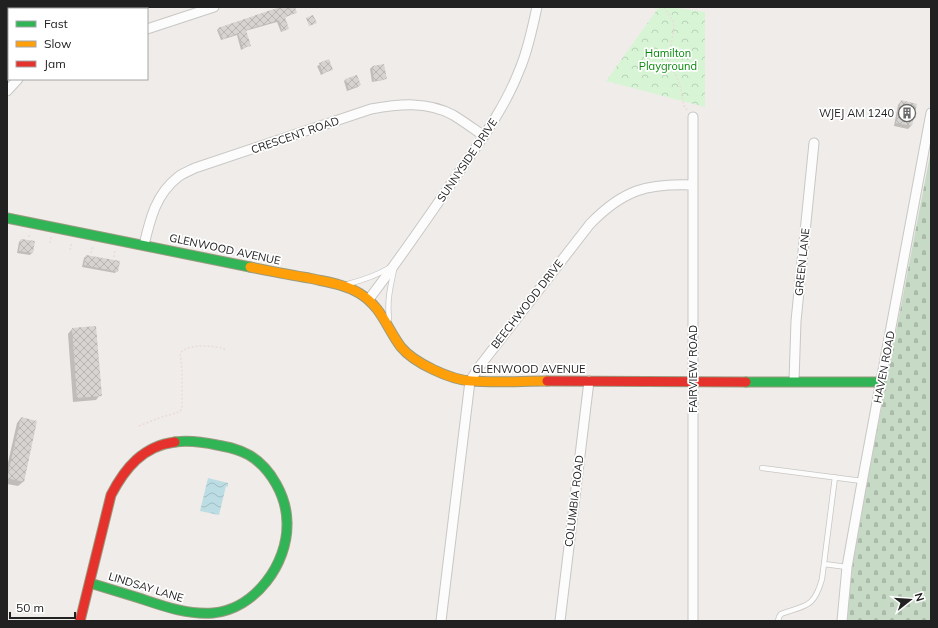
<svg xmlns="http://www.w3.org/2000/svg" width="938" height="628" font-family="Mulish,sans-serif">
<defs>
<pattern id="cemetery-stones" width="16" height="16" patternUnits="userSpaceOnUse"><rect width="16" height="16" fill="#c7dac6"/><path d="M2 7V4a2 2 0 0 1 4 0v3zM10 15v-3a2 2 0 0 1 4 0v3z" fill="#abbbaa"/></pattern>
<pattern id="park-crowns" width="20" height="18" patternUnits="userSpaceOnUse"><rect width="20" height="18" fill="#d7f5d5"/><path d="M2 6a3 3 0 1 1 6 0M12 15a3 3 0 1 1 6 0" fill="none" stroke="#b8d2b7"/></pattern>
<pattern id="water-waves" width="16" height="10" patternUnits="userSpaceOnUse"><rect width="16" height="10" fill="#bcdde3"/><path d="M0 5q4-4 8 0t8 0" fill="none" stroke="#a1bdc2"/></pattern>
<pattern id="building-cross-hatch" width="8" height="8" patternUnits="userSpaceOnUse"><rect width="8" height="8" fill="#d6d3d0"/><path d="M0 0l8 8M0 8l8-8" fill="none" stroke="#b7b5b2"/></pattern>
</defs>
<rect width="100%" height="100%" fill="#efece9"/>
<path fill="url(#cemetery-stones)" d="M931 150V621H847L852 568 866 488Z"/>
<path fill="url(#park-crowns)" d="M659 7H670L705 12V107L606 81Z"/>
<path fill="url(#water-waves)" d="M208 478 228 483V487L226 486 219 515 200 511Z"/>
<path fill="#0003" d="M283 7H294L296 12 284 18 288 28 286 30 281 32 277 22 245 31 250 45 241 50 237 35 221 40 217 30 219 28Z
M7 44 9 47V54L7 56Z
M329 61 332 69 321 75 317 66Z
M372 67 385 78 383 80 372 82 370 69Z
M346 79 360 85 358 87 347 91 344 81Z
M901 101 916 104 911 126 908 129 894 126 898 105Z
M21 240 32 253 30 255 17 253 19 242Z
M86 256 118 262 117 271 115 273 82 267 84 258Z
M95 328 100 395 96 400 73 402 68 334 72 329Z
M21 418 23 482 18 486 7 484V467L17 423Z"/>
<path fill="url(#building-cross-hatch)" d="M280 7H295L297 13 285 17 289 29 282 31 279 20 246 30 251 46 243 48 238 33 223 39 218 28Z
M313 15 317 23 309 26 306 18Z
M329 59 333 70 323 73 319 63Z
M384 64 387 79 374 81 372 66Z
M357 75 361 85 349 89 345 79Z
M901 100 917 104 912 126 896 123Z
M21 239 35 241 33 253 19 251Z
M86 255 120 261 118 272 84 265Z
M96 326 102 396 77 398 72 328Z
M21 417 37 421 24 482 7 478Z"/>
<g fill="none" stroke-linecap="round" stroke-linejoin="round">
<g stroke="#c8c7c5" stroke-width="6">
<path id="lane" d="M348 284C363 280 376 276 389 268
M389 319C387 301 390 288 394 270
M762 468 862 481
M824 564 847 567
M778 621 779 617 781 614C806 605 814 608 822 579L835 477"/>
</g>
<g stroke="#c8c7c5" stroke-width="11">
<path id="street" d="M147 29 214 7
M7 91 18 79
M144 245C150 219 156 194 178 177 183 173 189 171 195 168L371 109C399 104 427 101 453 115 463 121 474 129 484 136
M369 299C399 260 427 219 455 178 478 144 504 110 519 71 528 51 532 29 537 7
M794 381 796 321 814 143
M441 621 470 381 479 367 590 224C623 190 647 183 693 185
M560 621 589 381
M693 621V117
M842 621 847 567 861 488 931 113"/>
</g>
<g stroke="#999a7f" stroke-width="11">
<path id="fast" d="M7 218 250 267
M746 382H881
M90 583C106 588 123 593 139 598 163 606 187 615 213 613 255 609 288 564 287 523 287 497 271 468 249 455 239 449 228 447 217 445 203 442 189 440 175 442"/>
</g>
<g stroke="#999a7f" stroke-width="11">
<path id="slow" d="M250 267C270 271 290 275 309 278 326 282 344 284 359 293 382 307 386 327 401 347 414 363 451 380 471 381 496 383 522 381 547 381"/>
</g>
<g stroke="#999a7f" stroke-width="11">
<path id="jam" d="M547 381 746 382
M80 621 111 495C125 468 143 446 175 442"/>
</g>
<path stroke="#ecdbd9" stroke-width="1.5" stroke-dasharray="2 2" stroke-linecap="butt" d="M35 7 36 9
M664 7 673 21 674 26 669 60 680 85 684 106 687 110
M29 237 30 233
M50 243 51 236
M70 250 72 242
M91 253 93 246
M114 257 115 250
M139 426 159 418 179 412 182 409V369L180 353C190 343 210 346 223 348L225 350"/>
<use href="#lane" stroke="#fdfcfc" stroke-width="4.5"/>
<use href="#street" stroke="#fdfcfc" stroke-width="9"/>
<use href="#fast" stroke="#30b455" stroke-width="9"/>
<use href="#slow" stroke="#ff9f0a" stroke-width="9"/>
<use href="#jam" stroke="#e5322d" stroke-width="9"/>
</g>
<defs>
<g id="building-ring" transform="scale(0.9)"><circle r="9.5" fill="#fff" stroke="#696867" stroke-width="1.5"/><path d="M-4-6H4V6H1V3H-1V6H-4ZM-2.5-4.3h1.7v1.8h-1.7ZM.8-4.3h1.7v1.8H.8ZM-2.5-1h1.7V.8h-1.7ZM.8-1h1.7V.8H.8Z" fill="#696867"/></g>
</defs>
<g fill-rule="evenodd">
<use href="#building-ring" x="907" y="113"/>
</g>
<g text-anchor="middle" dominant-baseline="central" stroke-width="3.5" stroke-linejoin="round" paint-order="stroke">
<g font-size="11" fill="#06870a" stroke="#fff">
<text x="668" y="53">Hamilton<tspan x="668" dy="13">Playground</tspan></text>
</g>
<g font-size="11" fill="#212121" stroke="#fff" text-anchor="end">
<text x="894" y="113">WJEJ AM 1240</text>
</g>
<g font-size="11" fill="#212121" stroke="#fff">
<text transform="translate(295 135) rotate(-19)">CRESCENT ROAD</text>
<text transform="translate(467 160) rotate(-56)">SUNNYSIDE DRIVE</text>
<text transform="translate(225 249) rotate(12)">GLENWOOD AVENUE</text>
<text transform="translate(802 262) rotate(-84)">GREEN LANE</text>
<text transform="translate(527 304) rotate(-52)">BEECHWOOD DRIVE</text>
<text transform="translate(884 367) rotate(-79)">HAVEN ROAD</text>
<text x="529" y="369">GLENWOOD AVENUE</text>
<text transform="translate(693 369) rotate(-90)">FAIRVIEW ROAD</text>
<text transform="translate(574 501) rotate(-83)">COLUMBIA ROAD</text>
<text transform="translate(146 587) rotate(17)">LINDSAY LANE</text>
</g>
</g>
<rect width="938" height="628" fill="none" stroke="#212121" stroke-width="16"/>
<rect x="8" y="8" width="140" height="72" fill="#ffffff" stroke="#a6a6a6"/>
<rect x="16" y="21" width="20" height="6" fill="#30b455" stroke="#a6a6a6"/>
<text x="44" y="28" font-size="12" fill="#212121">Fast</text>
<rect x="16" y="41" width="20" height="6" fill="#ff9f0a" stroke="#a6a6a6"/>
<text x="44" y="48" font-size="12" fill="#212121">Slow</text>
<rect x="16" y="61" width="20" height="6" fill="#e5322d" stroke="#a6a6a6"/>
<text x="44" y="68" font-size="12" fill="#212121">Jam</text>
<g transform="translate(910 600) rotate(73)" stroke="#ffffff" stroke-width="3" paint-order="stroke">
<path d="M0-3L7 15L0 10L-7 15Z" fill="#212121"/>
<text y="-6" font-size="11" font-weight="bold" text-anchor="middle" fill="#212121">N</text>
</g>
<path d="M10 612v6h65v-6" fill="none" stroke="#212121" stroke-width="2"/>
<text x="16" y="612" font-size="12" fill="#212121" stroke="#ffffff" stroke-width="3" paint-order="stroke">50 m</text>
</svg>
